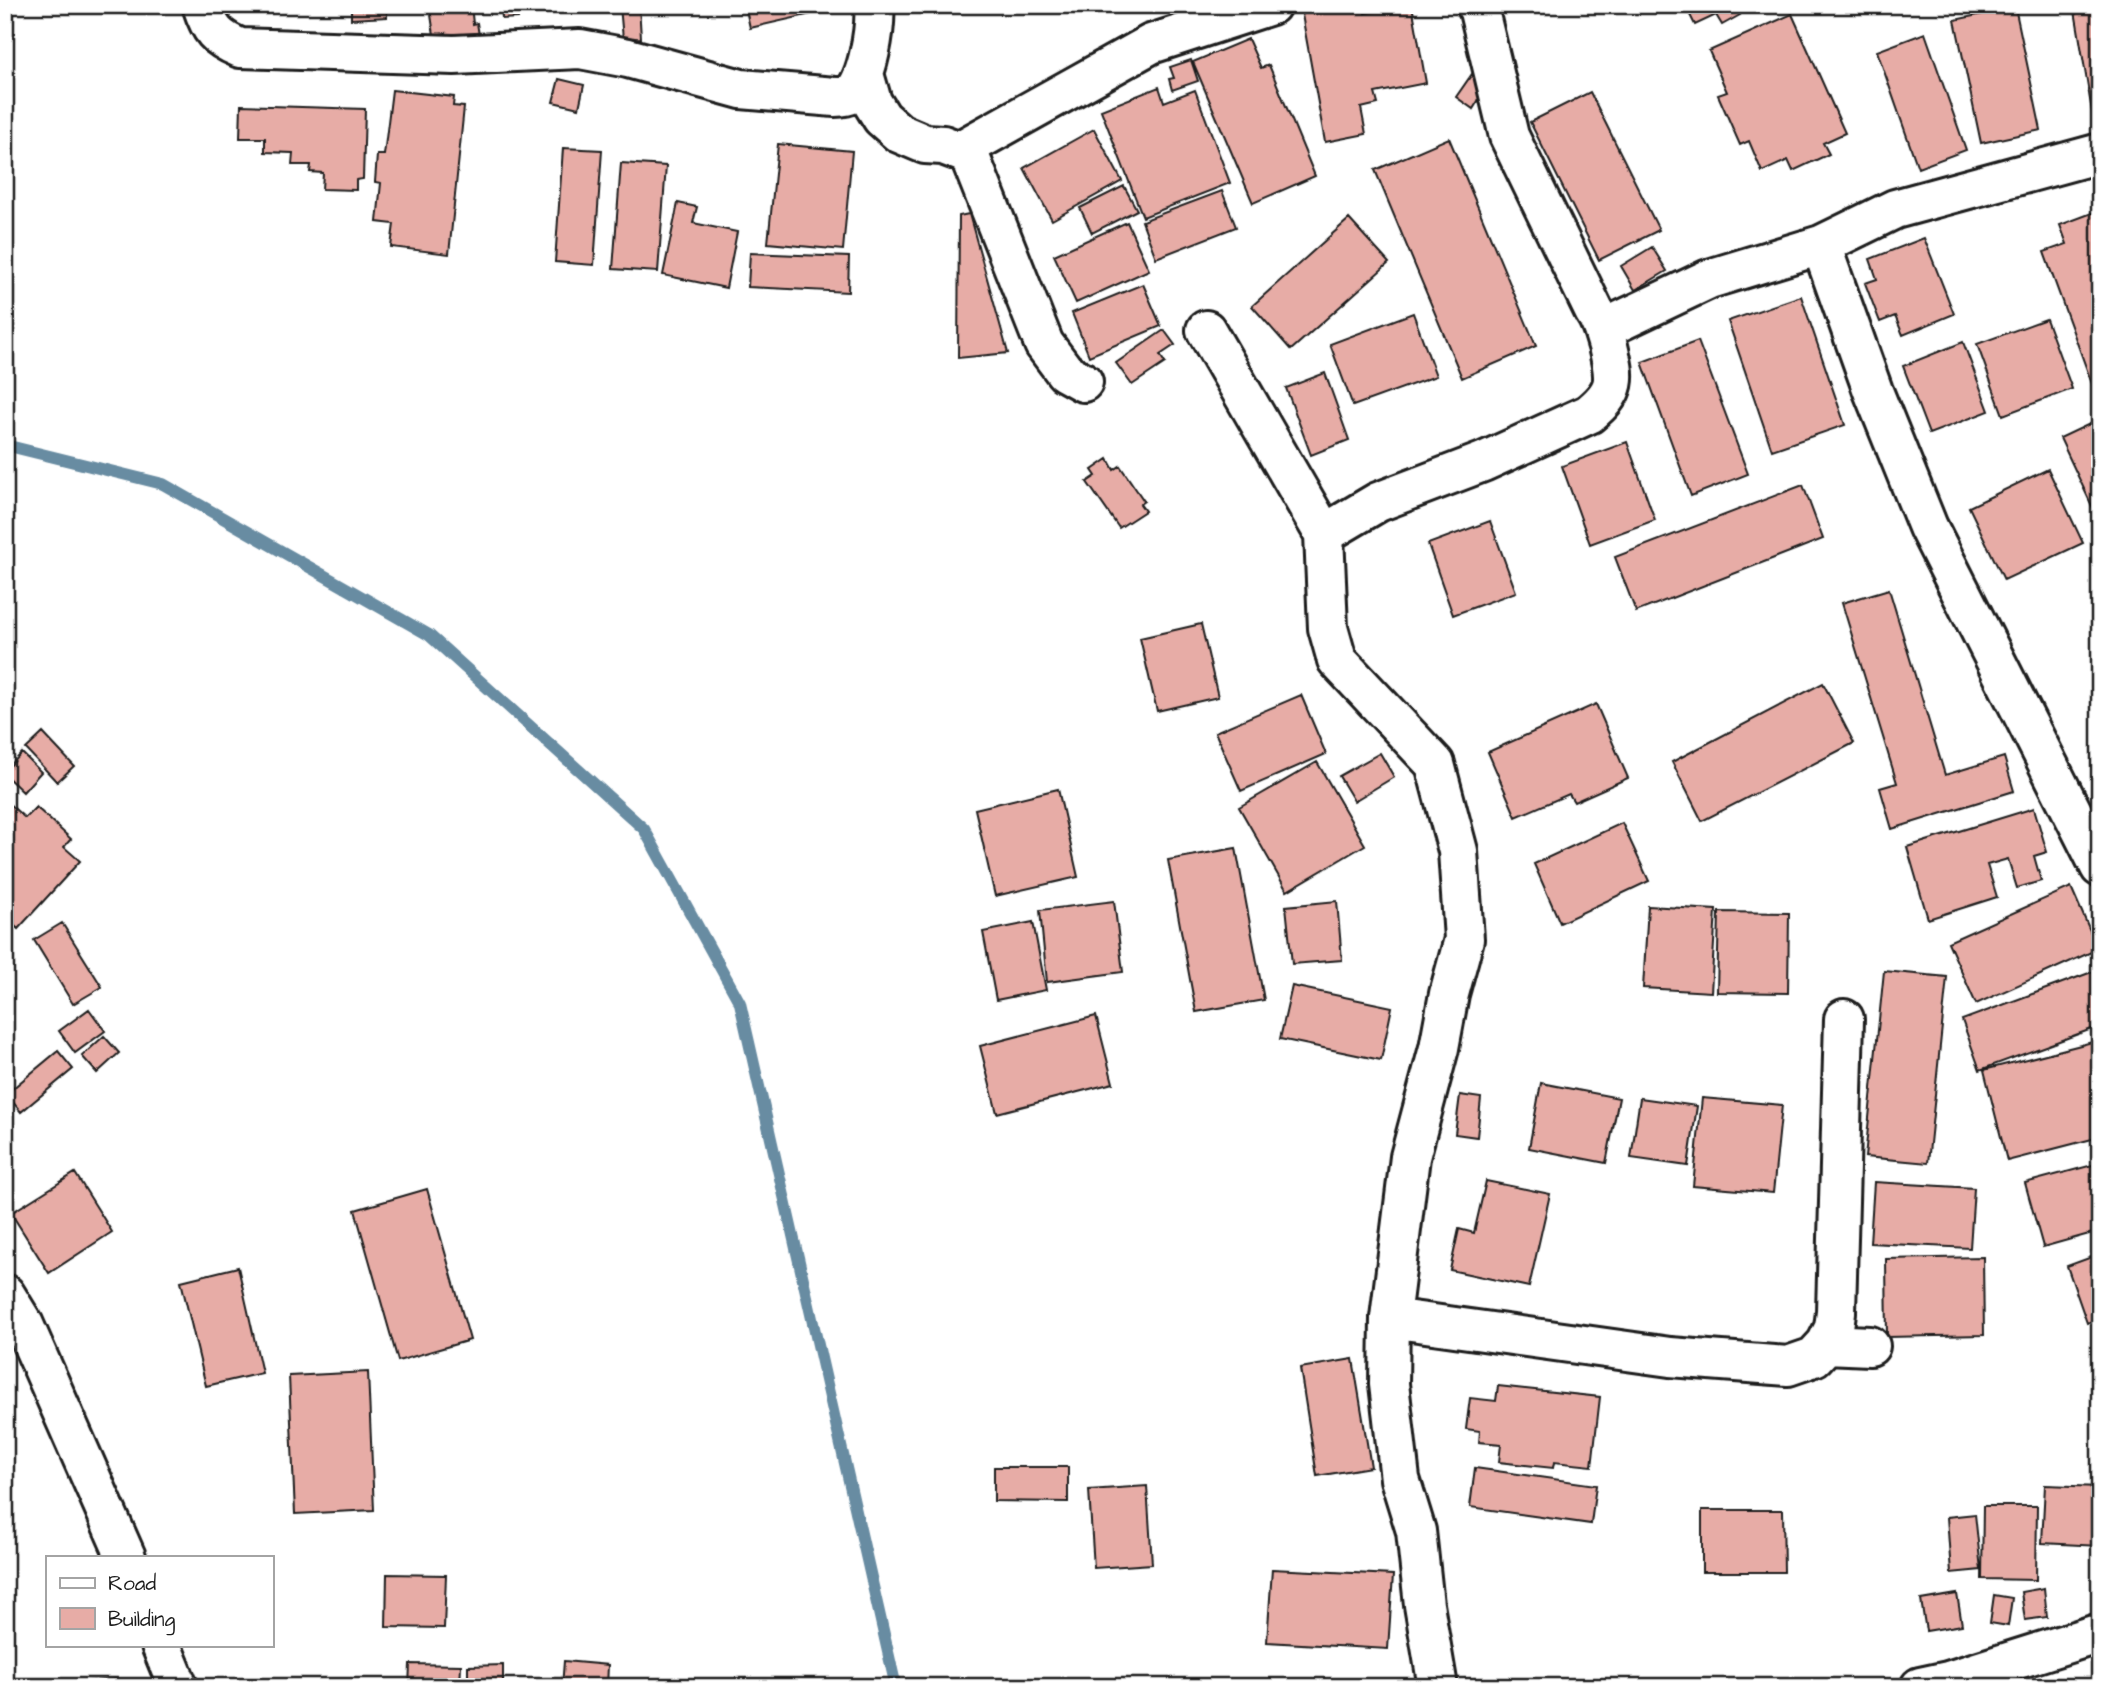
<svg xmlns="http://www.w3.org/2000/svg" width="2105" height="1692" font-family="'Architects Daughter',sans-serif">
<rect width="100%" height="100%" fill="#fff"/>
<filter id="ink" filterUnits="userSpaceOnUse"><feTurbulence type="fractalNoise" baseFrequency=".0143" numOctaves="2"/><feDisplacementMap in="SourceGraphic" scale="14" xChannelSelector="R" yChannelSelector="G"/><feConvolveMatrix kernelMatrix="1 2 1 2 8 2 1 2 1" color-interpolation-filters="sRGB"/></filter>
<g filter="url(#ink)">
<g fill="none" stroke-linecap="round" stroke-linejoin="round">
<path stroke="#688ca2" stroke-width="12" d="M5 445 163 484 429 635 644 829 740 1003 896 1687"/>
</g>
<path fill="#e7aca6" stroke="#1c1c1c" stroke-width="2" d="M328 5H387V17L351 19V6Z
M450 5H471L473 24 477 23 479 35 447 39 446 33 434 35 430 8Z
M501 5H517L518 18 502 19Z
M639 5 641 38 623 39 620 6Z
M745 5H847V6L750 28Z
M1321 5H1345V7L1364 5 1365 13 1412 5 1426 83 1375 93 1378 104 1361 108 1366 134 1325 142 1301 9Z
M1685 5H1746L1737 10 1740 15 1722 25 1716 15 1695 25Z
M2074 5H2100V122L2094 123Z
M2015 7 2041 130 1981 143 1955 20Z
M1792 14 1845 133 1823 143 1829 154 1793 171 1788 160 1762 172 1749 141 1740 145 1718 95 1727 92 1709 51Z
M1925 33 1966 150 1918 168 1877 51Z
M1248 39 1261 68 1269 65 1315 176 1253 203 1193 62Z
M1191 60 1198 81 1172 90 1169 79 1174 78 1170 67Z
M1472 74 1488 85 1473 109 1456 97Z
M559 79 584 85 579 108 553 102Z
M1159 87 1164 102 1195 90 1230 183 1143 217 1101 110Z
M392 90 454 97 453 106 464 107 449 254 391 247 394 224 377 222 381 183 375 182 377 155H384Z
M1590 92 1659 230 1599 260 1530 122Z
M241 105 365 109 363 179 356 180V190L322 189 323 173 310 172 311 165H292L293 153 265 152V138H240Z
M1094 129 1122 181 1052 220 1024 168Z
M1449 138 1536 346 1462 378 1375 170Z
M778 144 852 151 843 250 768 243Z
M563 148 602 150 594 265 555 262Z
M621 163 666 166 658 272 613 269Z
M1124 186 1137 210 1092 233 1080 208Z
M1222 191 1236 227 1156 258 1142 221Z
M678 203 697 207 693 223 737 232 726 288 663 275Z
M2100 210V390L2095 392 2044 252 2067 244 2060 225Z
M969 214 1008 353 958 358 959 216Z
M1349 219 1389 263 1291 350 1252 306Z
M1127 222 1149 270 1076 303 1054 255Z
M1924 238 1954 314 1903 335 1895 316 1880 322 1865 283 1877 279 1870 259Z
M1652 247 1667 271 1635 290 1621 266Z
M750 253 849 257 848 292 748 287Z
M1143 284 1161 326 1089 356 1072 313Z
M1801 296 1845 425 1772 450 1728 321Z
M1413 313 1436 376 1353 406 1330 344Z
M2046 319 2072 389 2003 415 1977 344Z
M1164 330 1175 345 1160 355 1165 363 1132 385 1116 363Z
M1698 341 1748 474 1691 496 1642 362Z
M1963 342 1989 411 1929 434 1903 366Z
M1325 373 1349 440 1311 455 1286 388Z
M2100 419V523L2060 438Z
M1627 442 1655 520 1590 544 1562 466Z
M1108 459 1114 470 1120 466 1144 501 1140 504 1145 511 1119 528 1087 482 1096 476 1092 470Z
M2048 469 2083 543 2004 580 1969 507Z
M1803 485 1823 539 1636 612 1615 557Z
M1490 521 1516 592 1453 615 1428 544Z
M1889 589 1945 775 2004 757 2014 791 1892 829 1880 788 1897 783 1842 603Z
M1201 624 1218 697 1157 711 1140 638Z
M1823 683 1854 743 1702 821 1672 762Z
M1301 695 1326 754 1241 791 1215 732Z
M1596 704 1628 778 1574 802 1569 794 1516 817 1488 752Z
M43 733 74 766 57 782 26 749Z
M22 753 41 772 23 792 5 775V771Z
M1380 753 1394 777 1354 801 1339 776Z
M1317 762 1365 845 1287 891 1239 807Z
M1058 789 1078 877 995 896 975 809Z
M8 803 25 818 36 807 71 839 64 847 80 861 18 929 5 917V806Z
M2034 808 2047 852 2034 856 2041 881 2017 888 2008 859 1987 865 1997 897 1928 919 1907 847Z
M1622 823 1649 881 1560 923 1534 864Z
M1236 848 1264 1000 1196 1012 1168 860Z
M2071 887 2098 949 1976 1004 1948 942Z
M1114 901 1123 972 1047 982 1040 910Z
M1337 901 1342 960 1292 964 1286 906Z
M1648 906 1716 910 1711 992 1643 988Z
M1719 912 1789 913 1788 993 1717 992Z
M1033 922 1046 990 996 1000 983 932Z
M62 923 102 987 73 1004 34 940Z
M2100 969V1026L1980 1070 1962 1020Z
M1884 971 1947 977 1928 1163 1865 1157Z
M1292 986 1392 1007 1381 1060 1280 1039Z
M89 1009 105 1031 75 1053 59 1031Z
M1096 1016 1113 1083 997 1113 980 1046Z
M104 1036 119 1053 97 1073 82 1056Z
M2100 1040V1137L2007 1161 1984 1070Z
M58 1051 73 1069 21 1112 6 1094Z
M1541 1083 1619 1098 1606 1163 1529 1148Z
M1460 1095 1481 1098 1477 1137 1455 1134Z
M1640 1098 1697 1106 1688 1166 1631 1158Z
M1702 1098 1782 1105 1773 1193 1693 1186Z
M2100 1163V1231L2043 1247 2025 1183Z
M75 1173 112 1232 49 1273 11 1213Z
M1486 1181 1550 1194 1529 1287 1450 1270 1459 1229 1474 1233Z
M1874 1182 1974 1188 1970 1248 1870 1243Z
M427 1189 470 1340 398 1361 355 1210Z
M2100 1254V1318L2087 1323 2067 1266Z
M1983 1257 1984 1335 1887 1337 1886 1259Z
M238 1267 262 1373 206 1386 181 1281Z
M1353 1359 1371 1467 1317 1476 1300 1368Z
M368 1372 374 1510 295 1514 289 1376Z
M1498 1386 1600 1397 1592 1466 1554 1462 1553 1468 1499 1462 1501 1444 1479 1442 1480 1431 1466 1429 1470 1398 1496 1401Z
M994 1467H1068V1502L994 1501Z
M1475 1468 1596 1485 1591 1524 1470 1507Z
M2045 1485 2100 1487V1546L2042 1543Z
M1147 1486 1152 1564 1094 1568 1089 1490Z
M1983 1506H2037L2036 1580 1982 1579Z
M1702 1510H1783L1784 1572H1702Z
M1975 1514 1981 1570 1951 1573 1947 1517Z
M1272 1569 1393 1575 1388 1649 1267 1642Z
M387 1574 446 1575 444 1628 386 1627Z
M2044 1588 2047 1617 2025 1620 2021 1592Z
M1957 1594 1962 1625 1926 1631 1921 1600Z
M1994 1595 2012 1598 2008 1626 1990 1623Z
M564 1661 608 1665 607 1687H562Z
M410 1664 461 1665 460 1687H409Z
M503 1665V1687H468V1666Z
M118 1679 119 1687H98L97 1681Z
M94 1681V1687H39V1686Z"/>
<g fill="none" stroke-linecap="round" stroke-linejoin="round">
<g stroke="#1c1c1c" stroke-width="44">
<path id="minor" d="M202 5C210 30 216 38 240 48L454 55 580 49 628 58 741 89 835 97C840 97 846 97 851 94 868 82 876 25 874 5
M864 74 872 102 882 118 899 133 925 144 943 145 962 152 966 147 1151 44 1271 5
M966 147 1044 344 1065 372 1083 382
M1821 245 1873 391 1928 527 2100 867
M1601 320 1612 325 1709 279 1821 245 1895 209 2100 153
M1206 330 1324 534 1328 628 1337 660 1435 764 1458 851 1464 939 1449 994 1439 1048 1410 1157 1390 1318 1389 1384 1400 1479 1416 1531 1424 1605 1438 1687
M1324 534 1378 502 1483 462 1589 414C1618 390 1616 380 1608 346 1604 333 1602 322 1594 311L1509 136 1479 11 1476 5
M5 1294 24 1325 126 1557
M1390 1318 1670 1357 1788 1366 1814 1357 1826 1344 1834 1328 1836 1312 1844 1019
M1826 1344 1870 1346
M161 1645 178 1687
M1920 1687 1948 1681 2100 1633"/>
</g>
<use href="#minor" stroke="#fff" stroke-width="38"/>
</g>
</g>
<rect width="2105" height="1692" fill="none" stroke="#fff" stroke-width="28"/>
<rect x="14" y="14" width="2077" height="1664" fill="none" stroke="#1c1c1c" stroke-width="2.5" filter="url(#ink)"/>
<rect x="46" y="1556" width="228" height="91" fill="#ffffff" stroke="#a4a4a4" stroke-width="2"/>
<rect x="60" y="1578" width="35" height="10" fill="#ffffff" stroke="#a4a4a4" stroke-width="2"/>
<text x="108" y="1590" font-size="21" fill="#1c1c1c">Road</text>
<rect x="60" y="1608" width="35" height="21" fill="#e7aca6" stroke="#a4a4a4" stroke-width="2"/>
<text x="108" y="1626" font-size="21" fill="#1c1c1c">Building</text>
</svg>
